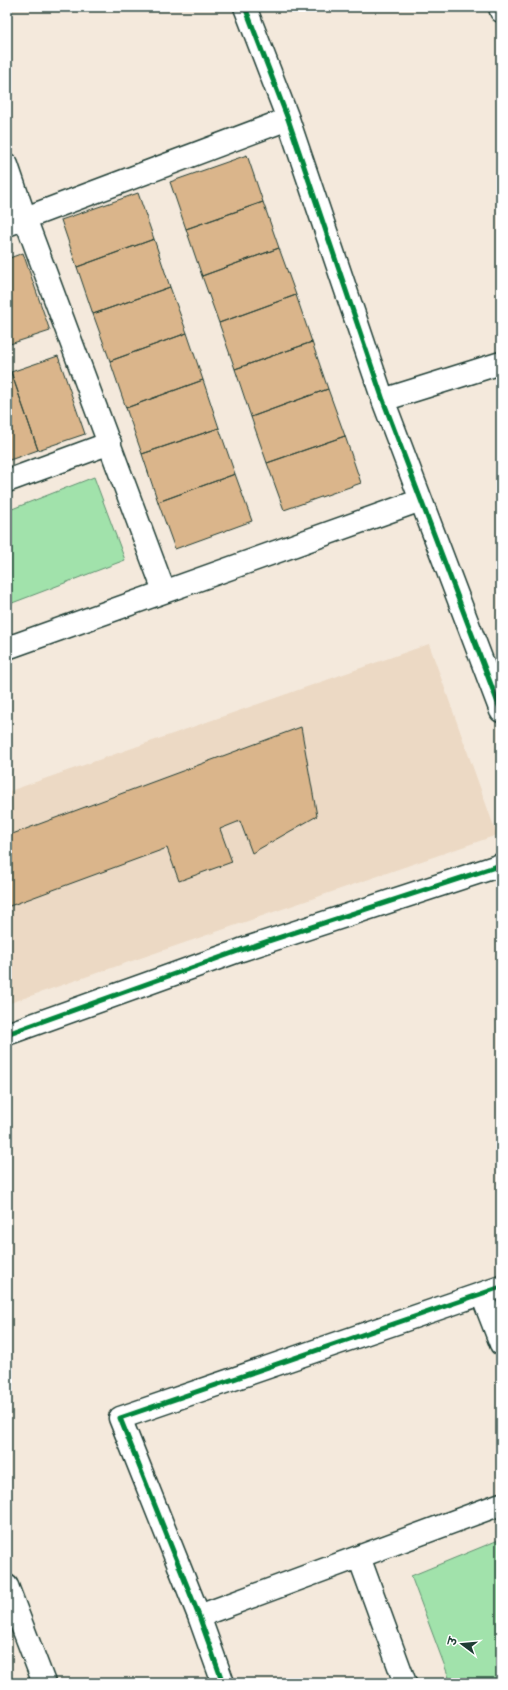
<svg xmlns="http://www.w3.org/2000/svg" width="508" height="1690" font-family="Delius,'Playpen Sans Deva',sans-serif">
<rect width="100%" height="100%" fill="#f4e9dc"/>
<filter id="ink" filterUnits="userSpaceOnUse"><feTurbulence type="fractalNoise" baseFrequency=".025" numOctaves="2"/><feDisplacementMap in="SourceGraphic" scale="8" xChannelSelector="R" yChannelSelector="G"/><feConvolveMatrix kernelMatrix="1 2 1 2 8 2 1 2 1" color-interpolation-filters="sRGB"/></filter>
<g filter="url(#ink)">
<path fill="#ecd9c4" d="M429 644 497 835 7 1004V792Z"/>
<path fill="#a1e2ab" stroke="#609070" d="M94 477 125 560 7 605V511Z
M501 1539V1683H451L411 1576Z"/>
<path fill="#dab58b" stroke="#1f3d34" d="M247 155 263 202 186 229 170 182Z
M138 193 154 239 77 267 61 220Z
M263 202 279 248 202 276 186 229Z
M154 239 170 287 93 314 77 267Z
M279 248 296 295 219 323 202 276Z
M23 253 50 331 7 345V259Z
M170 287 187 333 110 361 93 314Z
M296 295 312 342 235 369 219 323Z
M187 333 203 380 126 408 110 361Z
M312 342 328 389 251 417 235 369Z
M58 356 85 434 38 450 11 372Z
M11 372 38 450 7 461V374Z
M203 380 219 428 142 454 126 408Z
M328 389 345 436 267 463 251 417Z
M219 428 235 474 158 502 142 454Z
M345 436 361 483 284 510 267 463Z
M235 474 252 521 175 549 158 502Z
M301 727 317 816 252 853 240 821 220 829 232 862 179 881 167 848 7 907V836Z"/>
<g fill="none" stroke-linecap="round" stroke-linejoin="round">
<g stroke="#1f3d34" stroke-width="25">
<path id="minor" d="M245 7 288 119 383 400 501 711
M500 7 501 11
M7 165 25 218 164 591
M7 225 288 119
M383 400 501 363
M7 481 110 443
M7 648 421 500
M7 1034 241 950 501 865
M482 1295 501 1344
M359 1557 405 1683
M199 1616 501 1504
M223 1683 199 1616 120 1418 501 1287"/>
</g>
<g stroke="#1f3d34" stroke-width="25">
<path id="major" d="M7 1586 44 1683"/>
</g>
<use href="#minor" stroke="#fff" stroke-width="22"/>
<use href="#major" stroke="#fff" stroke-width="22"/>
<g stroke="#fff" stroke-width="8">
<path id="cycleway" d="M245 7 288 119 383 400 501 711
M7 1034 241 950 501 865
M223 1683 199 1616 120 1418 501 1287"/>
</g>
<use href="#cycleway" stroke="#00873e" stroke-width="5"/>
</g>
</g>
<rect width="508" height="1690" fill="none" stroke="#fff" stroke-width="24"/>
<rect x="12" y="12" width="484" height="1666" fill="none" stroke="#1f3d34" stroke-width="1.5" filter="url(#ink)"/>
<g transform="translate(462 1644) rotate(286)" stroke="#ffffff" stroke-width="3" paint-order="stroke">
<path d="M0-3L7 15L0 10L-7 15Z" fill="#1f3d34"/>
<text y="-6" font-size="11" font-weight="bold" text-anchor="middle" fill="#1f3d34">उ</text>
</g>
</svg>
